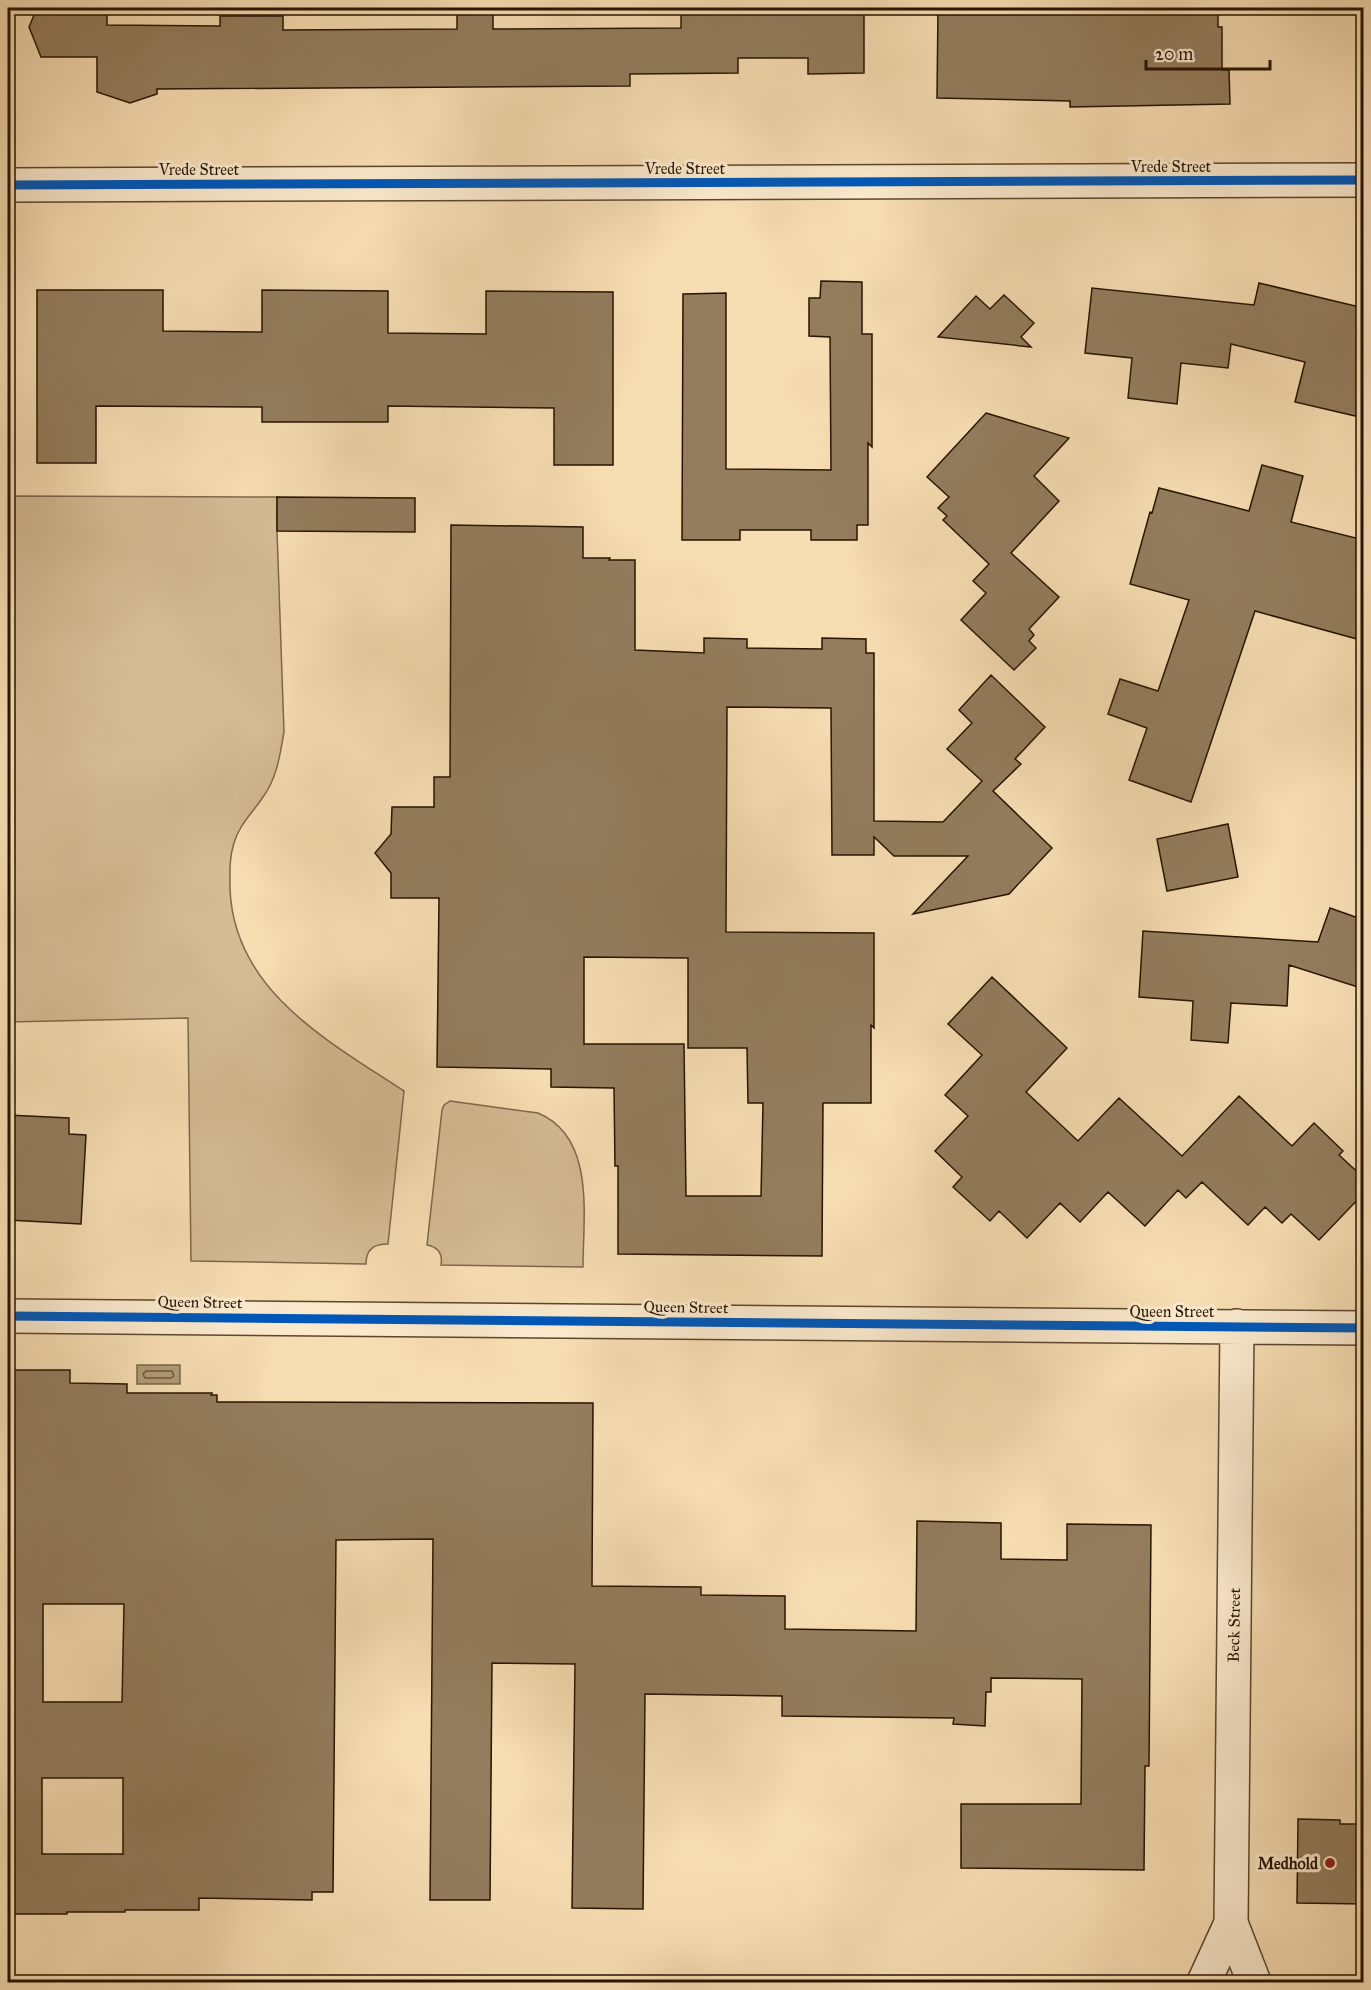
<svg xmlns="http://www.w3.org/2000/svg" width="1371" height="1990" font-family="'IM FELL Great Primer',serif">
<rect width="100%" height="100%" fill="#f7ddb2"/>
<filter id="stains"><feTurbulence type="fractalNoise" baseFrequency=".00333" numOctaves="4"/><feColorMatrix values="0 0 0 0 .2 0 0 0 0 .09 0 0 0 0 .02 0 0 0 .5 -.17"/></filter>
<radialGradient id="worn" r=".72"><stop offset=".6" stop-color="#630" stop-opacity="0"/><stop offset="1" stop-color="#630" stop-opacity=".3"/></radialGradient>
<path fill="#d4bb94" stroke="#7e684a" stroke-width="1.5" d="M8 496 277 497V531L284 732C280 755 277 778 263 797 253 812 239 825 234 843 229 858 230 873 230 889 234 991 328 1041 404 1091L388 1244C374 1244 366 1249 366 1264L191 1261 188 1018 8 1022Z
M450 1101 538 1113C596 1137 583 1217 583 1267L441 1265C443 1253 438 1247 427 1245L442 1110 444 1105Z"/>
<path fill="#b09975" stroke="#796446" stroke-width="1.5" d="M137 1365H180V1384H137Z"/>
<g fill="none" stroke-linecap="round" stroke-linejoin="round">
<path stroke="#6c563a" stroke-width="1.5" d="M146 1371H172L174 1376 171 1378H145L143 1374Z"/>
</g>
<path fill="#937d5d" stroke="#271400" stroke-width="1.5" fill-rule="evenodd" d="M37 8H107V25L220 26V16H283V30L457 29V14H493V29L681 28V8H864V73L808 74V58H738V73L630 74V86L157 89V94L130 103 97 92V57H41L29 27Z
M938 8H1218V27H1222V70H1229L1230 104 1070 107V101L937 98Z
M821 281 862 282V334H872V447L868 443V525H857V540H811V530H740V540H682L683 294 726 293V469L831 470 830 337 809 336V298H820Z
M1259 283 1364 308V418L1295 402 1305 362 1231 344 1228 368 1181 363 1177 404 1128 398 1132 358 1085 353 1092 288 1254 305Z
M37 290H163V331L262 332V290L388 291V333L486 334V291L613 292V465H554V408L388 406V422H262V407L96 406V463H37Z
M1004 295 1034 323 1021 337 1031 347 938 337 976 296 990 309Z
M986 413 1069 438 1034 476 1059 501 1011 553 1059 597 1029 629 1034 635 1029 641 1036 648 1014 670 961 620 986 593 973 581 989 564 943 520 947 516 938 508 949 497 927 477Z
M1262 465 1303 476 1291 522 1364 540V641L1255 611 1191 802 1129 780 1147 728 1108 714 1120 679 1158 691 1189 600 1130 584 1150 512 1152 513 1159 488 1249 511Z
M277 497 415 498V532L277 531Z
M451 525 583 527V558H610L609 560H635V650L704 653V638L747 639V648L822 649V638L866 639V653H874V821L943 822 982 781 947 749 972 723 959 710 991 675 1045 727 1015 759 1021 764 993 791 1052 848 1009 894 913 914 968 856H894L874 837V855H832L831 708 727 707 726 932 874 933V1028L871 1025V1103H823L822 1256 618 1254V1166H615L614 1088 551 1087V1069L437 1067 439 898H391V873L375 853 391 834 392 807H434V777H450ZM584 957 688 958V1048H747L748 1103H763L761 1196H686L684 1044H584Z
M1228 824 1238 877 1167 891 1157 839Z
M1330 908 1364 920V989L1289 965 1287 1006 1231 1003 1228 1043 1191 1040 1193 1001 1139 997 1143 931 1318 942Z
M992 977 1067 1048 1026 1092 1078 1141 1119 1098 1182 1156 1239 1096 1292 1146 1314 1123 1343 1151 1339 1155 1364 1178V1193L1319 1240 1291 1214 1282 1223 1265 1207 1248 1225 1202 1182 1186 1198 1178 1190 1145 1226 1108 1192 1080 1222 1060 1203 1027 1238 999 1211 990 1221 953 1187 962 1177 935 1151 968 1116 945 1095 982 1055 948 1024Z
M8 1115 69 1118V1134L86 1135 81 1224 8 1220Z
M8 1370H70V1383L127 1384V1393H212L211 1395H217V1402L593 1403 592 1586 701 1587V1595L785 1596V1629L916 1631 917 1521 1001 1523V1559L1067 1560V1524L1151 1525 1149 1766H1145L1144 1870 961 1868V1804H1081L1082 1679 991 1678V1692H986L985 1726 953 1724 954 1718 782 1716V1696L645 1694 643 1909 572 1908 575 1664 492 1663 490 1900H430L433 1539 336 1540 333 1892H312V1900L199 1898V1910H125V1912H67V1914H8ZM43 1604H124L122 1702H43ZM42 1778H123V1854H42Z
M1298 1819 1340 1820V1824H1364V1904L1297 1903Z"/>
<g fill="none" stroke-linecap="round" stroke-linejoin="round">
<g stroke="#5b462c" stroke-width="36">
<path id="minor" d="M8 185 1364 180
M8 1316 1364 1328
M1237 1326 1231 1923 1254 1982
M1204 1982 1231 1923"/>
</g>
<use href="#minor" stroke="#fae9cd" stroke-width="33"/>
<g stroke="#fae9cd" stroke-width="13">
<path id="cycleway" d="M8 185 1364 180
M8 1316 1364 1328"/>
</g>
<use href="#cycleway" stroke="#0057b8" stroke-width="9"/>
</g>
<circle fill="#8f2418" stroke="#fae9cd" stroke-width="2" cx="1330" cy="1863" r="6"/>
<g text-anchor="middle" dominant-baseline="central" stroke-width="6" stroke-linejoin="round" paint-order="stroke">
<g font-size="16" fill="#271400" stroke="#fae9cd">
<text x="1171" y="166">Vrede Street</text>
<text x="685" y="168">Vrede Street</text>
<text x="199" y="169">Vrede Street</text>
<text transform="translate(200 1302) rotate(1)">Queen Street</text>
<text transform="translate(686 1307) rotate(1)">Queen Street</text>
<text x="1172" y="1311">Queen Street</text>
<text transform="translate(1234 1625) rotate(-89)">Beck Street</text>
</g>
<g font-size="16" font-weight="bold" fill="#271400" stroke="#fae9cd" text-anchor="end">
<text x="1318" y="1863">Medhold</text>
</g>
</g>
<rect width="1371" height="1990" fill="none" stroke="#f7ddb2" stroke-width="30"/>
<rect x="9" y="9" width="1353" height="1972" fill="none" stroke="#271400" stroke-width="3"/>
<rect x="15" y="15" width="1341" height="1960" fill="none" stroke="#271400" stroke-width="1.5"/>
<path d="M1146 60v9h124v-9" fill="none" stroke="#271400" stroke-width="3"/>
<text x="1155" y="60" font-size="18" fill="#271400" stroke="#fae9cd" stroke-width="4.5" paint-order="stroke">20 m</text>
<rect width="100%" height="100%" filter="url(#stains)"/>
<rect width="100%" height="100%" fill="url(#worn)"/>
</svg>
